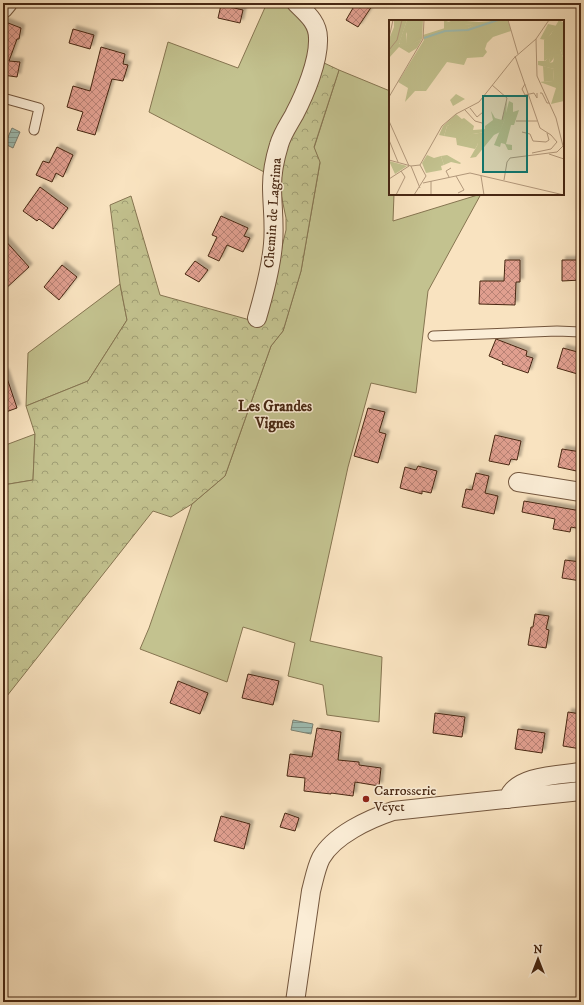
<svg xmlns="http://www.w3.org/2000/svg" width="584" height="1005" font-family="'IM FELL DW Pica',serif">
<defs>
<pattern id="forest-crowns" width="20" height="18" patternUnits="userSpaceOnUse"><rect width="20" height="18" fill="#c3c28f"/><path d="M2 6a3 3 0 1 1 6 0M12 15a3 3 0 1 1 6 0" fill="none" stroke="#a09e74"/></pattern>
<pattern id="water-rules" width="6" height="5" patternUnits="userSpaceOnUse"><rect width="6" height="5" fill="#9ebeb4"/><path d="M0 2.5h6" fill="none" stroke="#839a91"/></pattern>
<pattern id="building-cross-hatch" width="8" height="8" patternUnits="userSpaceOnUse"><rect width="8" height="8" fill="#e09f8f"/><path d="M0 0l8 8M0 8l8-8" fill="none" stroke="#b88274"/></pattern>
<filter id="shadow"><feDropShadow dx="3.5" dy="-3.5" stdDeviation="1" flood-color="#0004"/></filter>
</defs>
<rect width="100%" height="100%" fill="#f9e3c0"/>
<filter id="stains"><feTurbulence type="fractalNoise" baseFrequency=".005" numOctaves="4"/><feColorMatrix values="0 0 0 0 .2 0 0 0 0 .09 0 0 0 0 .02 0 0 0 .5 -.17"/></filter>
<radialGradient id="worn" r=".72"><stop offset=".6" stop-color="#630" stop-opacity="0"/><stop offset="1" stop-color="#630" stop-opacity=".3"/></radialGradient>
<path fill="#c3c28f" stroke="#867551" d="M267 3H284L305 19 315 43 266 173 149 112 168 42 238 68Z
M339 70 390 91V194H394L393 221 481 194 428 291 416 393 371 383 348 467 310 641 382 657 379 722 327 715 323 685 288 676 295 643 243 627 227 682 140 649 149 628 192 504 225 476 271 346 283 331 301 271 320 163 314 148Z
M120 284 127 320 88 381 26 406 28 353Z
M35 434 33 480 3 485V446Z"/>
<path fill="url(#forest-crowns)" stroke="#867551" d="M322 62 339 70 314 147 320 162 301 271 283 331 271 346 225 476 192 504 171 517 153 511 3 701V485L33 480 35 434 26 406 88 381 127 320 120 284 110 205 131 196 160 295 250 320 266 315 286 230V218L280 189 284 148Z"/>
<path fill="url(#water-rules)" stroke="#7c8274" d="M12 128 20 132 13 148 5 144Z
M293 720 313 724 311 734 291 730Z"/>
<path fill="url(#building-cross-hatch)" stroke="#482813" filter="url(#shadow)" d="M356 3H374L358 27 346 20Z
M221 5 243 10 240 23 218 18Z
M3 21 21 28 19 39H17L9 61 20 62 17 77 3 75Z
M73 29 94 35 90 49 69 43Z
M101 47 125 54 123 64 128 65 123 81 112 79 95 135 77 130 83 112 67 107 73 86 90 91Z
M57 147 73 155 63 177 56 173 52 182 36 175 43 161 49 163Z
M40 187 68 208 53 229 39 219 37 221 23 211Z
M221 216 248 228 244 236 250 238 243 252 227 245 219 261 208 256 217 237 212 235Z
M3 238 29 267 3 291Z
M505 260H520V282H516L515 305 479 304 480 281H504Z
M562 260H581V280L562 281Z
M195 261 208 270 199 282 185 274Z
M62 265 77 277 59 300 44 287Z
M496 339 527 351 526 356 533 358 528 373 502 364 503 362 489 356Z
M563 348 581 353V375L557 368Z
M5 372 17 408 3 413V373Z
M368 408 385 412 379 432 386 434 378 463 354 456Z
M495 435 521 441 517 460 511 459 509 465 489 461Z
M562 449 581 452V472L558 467Z
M418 466 437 471 431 493 422 491V494L400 488 405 467 416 470Z
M476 473 489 476 485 493 498 496 494 514 462 507 466 489 472 490Z
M524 501 581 511V529L571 527 570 532 553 529 555 519 522 512Z
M565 560 581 562V581L562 578Z
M535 614 549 616 546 629 549 630 546 648 528 645 531 627H533Z
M248 674 279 681 273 705 242 698Z
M178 681 208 693 200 714 170 703Z
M568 712 581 714V749L563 746Z
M435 713 465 717 462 737 433 733Z
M317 728 341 732 338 760 359 762V765L381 768 379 786 355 782 353 796 331 793V794L304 791 305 778 287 776 290 754 312 757Z
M518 729 545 733 542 753 515 749Z
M285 813 299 818 295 831 280 827Z
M221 816 250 824 244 849 214 841Z"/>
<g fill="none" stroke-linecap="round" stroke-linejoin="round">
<g stroke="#74573e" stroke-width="11">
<path id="service" d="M3 98 39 108 34 130
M433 336 557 331 581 332"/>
</g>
<g stroke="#74573e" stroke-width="20">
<path id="minor" d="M3 9 8 3
M257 318C264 294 271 269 273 244 275 224 272 206 272 186 272 172 275 158 279 145 282 134 289 124 294 115 305 94 319 61 318 38 318 22 306 13 296 3
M518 482 581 492
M508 799C515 775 560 775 581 772
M295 1002 311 891C314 880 316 868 321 858 334 835 369 819 393 811L581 791"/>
</g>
<use href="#service" stroke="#fbedd6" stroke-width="9"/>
<use href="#minor" stroke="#fbedd6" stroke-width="18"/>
</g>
<circle fill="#8f2418" stroke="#fbedd6" stroke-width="1.5" cx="366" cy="799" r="4"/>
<g text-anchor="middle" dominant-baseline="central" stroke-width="3" stroke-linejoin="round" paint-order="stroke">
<g font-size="14" fill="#482813" stroke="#fbedd6">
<text transform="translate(273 213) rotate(-86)">Chemin de Lagrima</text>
</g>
<g font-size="14" fill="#482813" stroke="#fbedd6" text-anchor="start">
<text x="374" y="791">Carrosserie<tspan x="374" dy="16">Veyet</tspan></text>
</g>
<g font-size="15" font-weight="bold" fill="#482813" stroke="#fbedd6">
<text x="275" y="406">Les Grandes<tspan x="275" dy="17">Vignes</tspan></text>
</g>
</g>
<g transform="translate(389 20)">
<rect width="175" height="175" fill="#f9e3c0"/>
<path d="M18 0H34L33 19 20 26H17L18 12 12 25 10 23ZM55 0H64L57 2 85 5 79 8 55 10ZM170 0 175 3V40L171 29 164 35 165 38 161 43 160 38 155 41V20L162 14ZM154 46 165 49 164 61 151 62H155ZM120 81 124 83V92L130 90 125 105H122L117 124 123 125V130H119L116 124 112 123 111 127 105 125 115 101ZM75 98 85 106 84 110 97 109 96 112 84 114 89 124 86 129 68 125 67 118 55 116 58 106ZM58 135 72 143 71 144 62 142 55 145 52 136ZM0 141 18 146 6 154Z" fill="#c3c28f"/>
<path d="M5 0H18L10 24H12L17 12 18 26 33 19 28 28 20 33 10 27 0 38V19L5 7ZM64 0 90 2 119 0 122 11 104 17 98 23 96 29 98 32 94 37 78 38 75 45 58 42 37 71H26L16 82 19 68 9 62 35 20 34 15 56 8H79L84 5 57 3ZM159 4 168 6 157 20 151 19ZM158 27 171 29 175 40V81L162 84 167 68 151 62 164 61 165 49 149 45V41H156L160 37 161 43 164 42 165 38ZM67 74 76 79 64 86 61 80ZM118 80 117 96 111 112 105 115 87 137 81 138 89 124 84 119V114L96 112V106L104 100 102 91 106 98 113 100ZM67 94 74 100 58 106 55 116 50 115 54 106ZM38 135 45 138 52 136 55 145 52 146 53 150 37 153 33 143Z" fill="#c3c28f"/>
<path fill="none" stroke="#9ebeb4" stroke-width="2" d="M35 18 56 11 79 10 109 0"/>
<path fill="none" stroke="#b2987b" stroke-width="1" d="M119 0 129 34M0 18 4 0M0 30 8 20 13 0M126 36 151 108 162 115 168 122 162 129 143 133M136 64 133 69 136 75 145 73 148 78V73M103 65 118 78 113 100M151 73H153L158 83H160M0 77 34 19 35 0M81 88 88 97 94 92M76 90 86 101 93 103M0 101 20 146M127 101H148M133 112 141 114 144 121 157 122 160 120 158 113M0 120 9 142M160 134 175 139M0 140 22 146 31 145M31 145 53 106 67 94 90 82 125 38 147 19 160 0M22 146 31 168M67 156 75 170 69 173M92 156 95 175M60 157 57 151 62 148M0 159 20 146M115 160 118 142 121 138 168 132 174 126 167 98 148 56 147 19M34 163 81 153 175 175M7 175 16 157 12 151M25 175 37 156 31 145M42 175V161"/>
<path fill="#0f766e" fill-opacity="0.15" stroke="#0f766e" stroke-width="2" d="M94 76H138V152H94Z"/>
<rect width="175" height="175" fill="none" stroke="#482813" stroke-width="2"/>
</g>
<rect width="584" height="1005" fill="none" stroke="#f9e3c0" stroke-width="16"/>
<rect x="4" y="4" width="576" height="997" fill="none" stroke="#482813" stroke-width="2"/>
<rect x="8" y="8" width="568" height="989" fill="none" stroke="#482813"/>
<g transform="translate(538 959)" stroke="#fbedd6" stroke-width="3" paint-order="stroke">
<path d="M0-3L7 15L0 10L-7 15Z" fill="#482813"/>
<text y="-6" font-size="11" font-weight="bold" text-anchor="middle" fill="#482813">N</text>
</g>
<rect width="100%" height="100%" filter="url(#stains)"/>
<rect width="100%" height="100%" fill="url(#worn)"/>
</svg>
